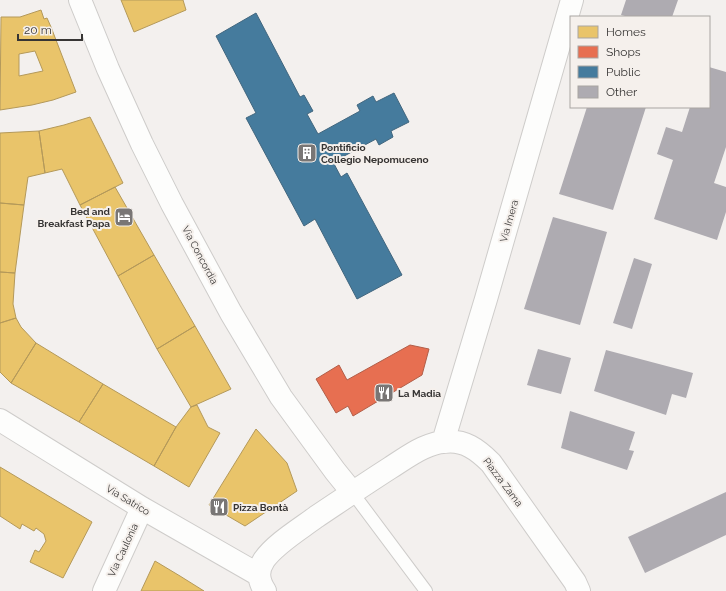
<svg xmlns="http://www.w3.org/2000/svg" width="726" height="591" font-family="Raleway,sans-serif">
<rect width="100%" height="100%" fill="#f3f0ee"/>
<path fill="#e9c46a" stroke="#b4995a" fill-rule="evenodd" d="M121 0H183L186 10 134 32Z
M41 10 44 19 47 18 51 27 76 92 53 100 32 105 0 110 1 17H20ZM35 51 43 71 19 76V54Z
M90 117 123 183 80 205 62 169 45 173 39 131 64 125Z
M39 131 45 173 28 177 24 205 0 203V133Z
M115 187 154 255 118 276 80 205Z
M0 203 24 205 15 273 0 272Z
M154 255 195 326 157 349 118 276Z
M0 272 15 273 13 304 16 318 0 323Z
M16 318 21 327 36 343 11 383 0 372V323Z
M195 326 231 389 191 407 157 349Z
M36 343 103 384 79 422 11 383Z
M103 384 176 427 154 466 79 422Z
M197 405 208 427 220 433 189 487 154 466 176 427 191 407Z
M256 429 287 463 297 491 245 526 209 505Z
M0 467 92 522 63 578 30 562 35 550 39 552 46 541 44 534 36 528 34 531 22 524 20 529 0 516Z
M155 561 180 576 204 591H141Z"/>
<path fill="#e76f51" stroke="#b25e48" d="M410 345 429 349 422 375 353 416 348 406 336 413 316 379 339 365 347 380Z"/>
<path fill="#457b9d" stroke="#41667e" d="M256 13 300 97 304 95 313 111 307 114 318 134 360 111 357 105 373 96 376 102 394 93 409 122 391 131 393 137 379 145 376 139 333 162 341 177 347 173 402 275 357 299 315 219 304 226 246 118 256 113 216 36Z"/>
<path fill="#aeabb1" d="M626 0H678L672 17H629L621 15Z
M709 67 726 72V147L714 183 726 187V212L717 240 654 219 673 160 657 154 666 127 682 132 690 107H709Z
M587 107H646L613 210 559 194Z
M553 217 607 232 580 325 524 309Z
M634 258 652 264 632 329 613 323Z
M538 349 571 358 561 394 527 385Z
M606 350 693 373 686 398 672 394 666 415 594 391Z
M570 411 635 432 629 450 634 451 627 470 561 448Z
M726 492V535L645 573 628 537Z"/>
<g fill="none" stroke-linecap="round" stroke-linejoin="round">
<g stroke="#ceccca" stroke-width="14">
<path id="lane" d="M352 492 426 591"/>
</g>
<g stroke="#ceccca" stroke-width="24">
<path id="street" d="M80 0 108 69 142 144 172 204 231 313 281 397 335 471 352 492
M0 420 142 508 259 575
M443 442 486 299 572 0
M104 591 142 508
M265 591C258 580 257 571 264 560 275 544 300 529 316 517 340 501 365 484 390 468 401 461 412 453 423 448 430 445 437 442 444 442 464 439 478 450 491 463L575 582 579 591"/>
</g>
<use href="#lane" stroke="#fdfdfc" stroke-width="12"/>
<use href="#street" stroke="#fdfdfc" stroke-width="22"/>
</g>
<defs>
<g id="building-square" transform="scale(1)"><rect x="-9" y="-9" width="18" height="18" rx="4" fill="#797675" stroke="#f5f0ec"/><path d="M-4-6H4V6H1V3H-1V6H-4ZM-2.5-4.3h1.7v1.8h-1.7ZM.8-4.3h1.7v1.8H.8ZM-2.5-1h1.7V.8h-1.7ZM.8-1h1.7V.8H.8Z" fill="#fff"/></g>
<g id="hotel-square" transform="scale(1)"><rect x="-9" y="-9" width="18" height="18" rx="4" fill="#797675" stroke="#f5f0ec"/><path d="M-6-4.5h1.5V1H6V5H4.5V3h-9V5H-6ZM-4 0a1.8 1.8 0 1 1 3.6 0ZM.5 0V-2.5h3Q6-2.5 6 0Z" fill="#fff"/></g>
<g id="restaurant-square" transform="scale(1)"><rect x="-9" y="-9" width="18" height="18" rx="4" fill="#797675" stroke="#f5f0ec"/><path d="M-5-6h1v4h1v-4h1v4h1v-4h1v5L-1.5 .5V6h-2V.5L-5-1ZM5-6V6H3V1.5H1.5Q1.5-4 5-6Z" fill="#fff"/></g>
</defs>
<g fill-rule="evenodd">
<use href="#building-square" x="307" y="153"/>
<use href="#hotel-square" x="124" y="217"/>
<use href="#restaurant-square" x="384" y="393"/>
<use href="#restaurant-square" x="219" y="507"/>
</g>
<g text-anchor="middle" dominant-baseline="central" stroke-width="4" stroke-linejoin="round" paint-order="stroke">
<g font-size="10" font-weight="bold" fill="#373534" stroke="#f5f0ec" text-anchor="start">
<text x="321" y="147">Pontificio<tspan x="321" dy="12">Collegio Nepomuceno</tspan></text>
<text x="110" y="211" text-anchor="end">Bed and<tspan x="110" dy="12">Breakfast Papa</tspan></text>
<text x="398" y="393">La Madia</text>
<text x="233" y="507">Pizza Bontà</text>
</g>
<g font-size="10" fill="#373534" stroke="#f5f0ec">
<text transform="translate(509 221) rotate(-74)">Via Imera</text>
<text transform="translate(200 255) rotate(62)">Via Concordia</text>
<text transform="translate(503 482) rotate(53)">Piazza Zama</text>
<text transform="translate(128 500) rotate(31)">Via Satrico</text>
<text transform="translate(123 550) rotate(-65)">Via Caulonia</text>
</g>
</g>
<rect x="570" y="16" width="140" height="92" fill="#f5f0ec" stroke="#a9a5a2"/>
<rect x="578" y="26" width="20" height="12" fill="#e9c46a" stroke="#a9a5a2"/>
<text x="606" y="36" font-size="12" fill="#373534">Homes</text>
<rect x="578" y="46" width="20" height="12" fill="#e76f51" stroke="#a9a5a2"/>
<text x="606" y="56" font-size="12" fill="#373534">Shops</text>
<rect x="578" y="66" width="20" height="12" fill="#457b9d" stroke="#a9a5a2"/>
<text x="606" y="76" font-size="12" fill="#373534">Public</text>
<rect x="578" y="86" width="20" height="12" fill="#aeabb1" stroke="#a9a5a2"/>
<text x="606" y="96" font-size="12" fill="#373534">Other</text>
<path d="M18 34v6h64v-6" fill="none" stroke="#373534" stroke-width="2"/>
<text x="24" y="34" font-size="12" fill="#373534" stroke="#f5f0ec" stroke-width="3" paint-order="stroke">20 m</text>
</svg>
